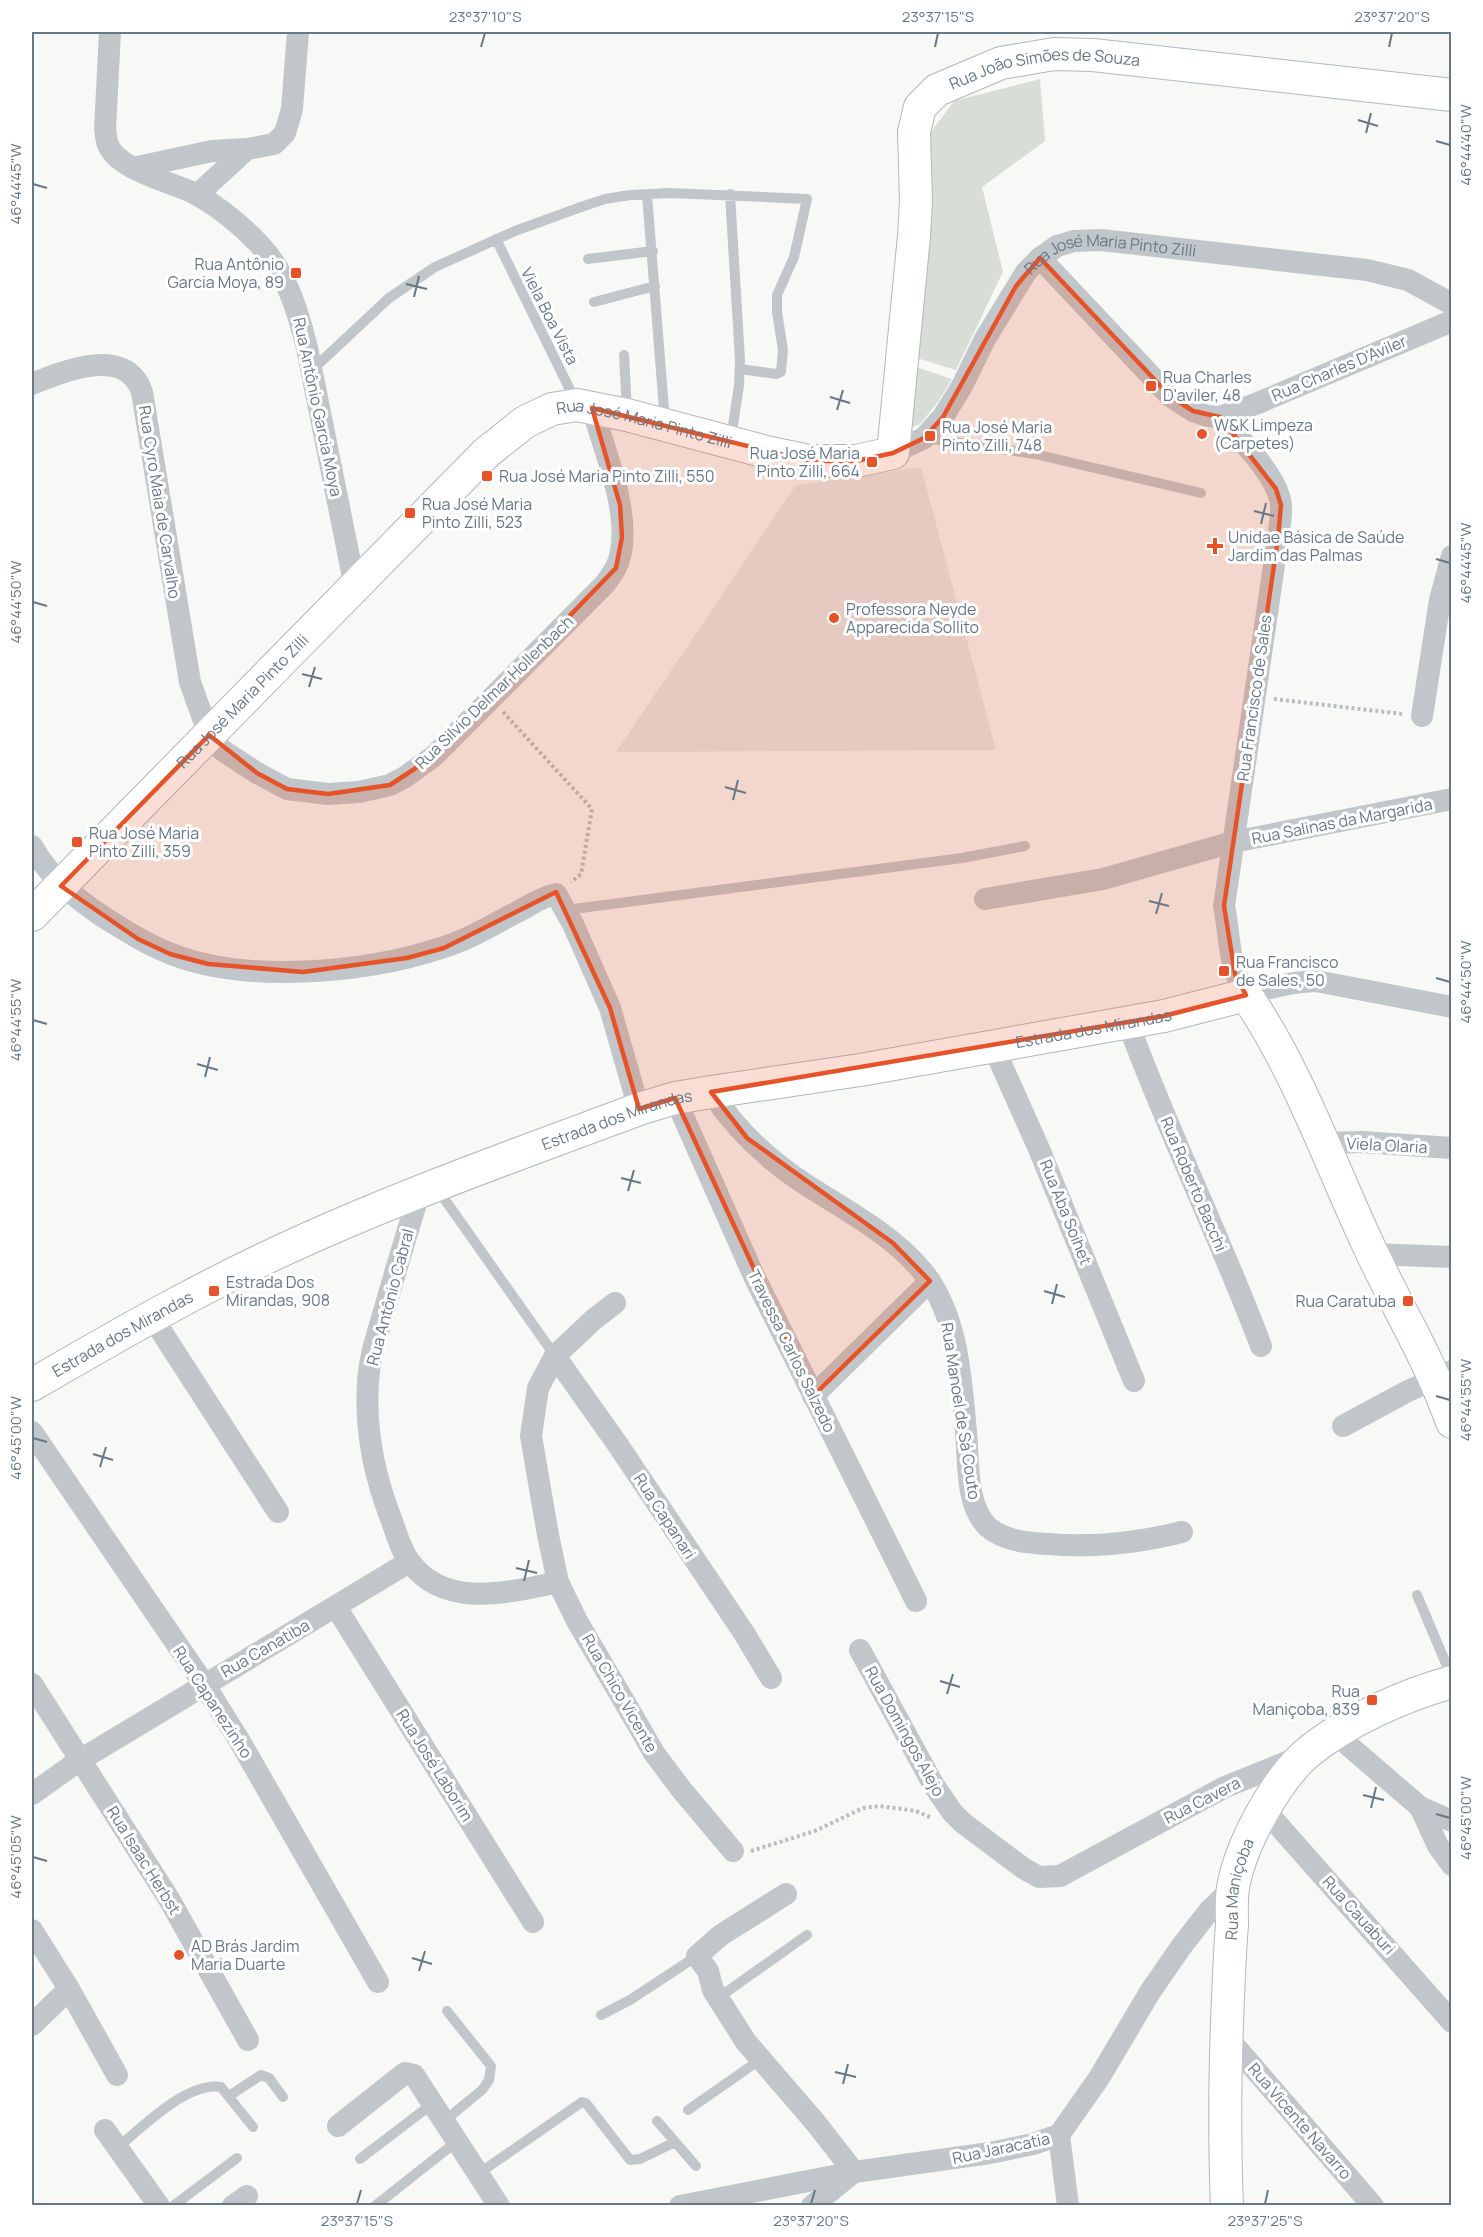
<svg xmlns="http://www.w3.org/2000/svg" width="1483" height="2237" font-family="Manrope,sans-serif">
<rect width="100%" height="100%" fill="#f8f8f6"/>
<path fill="#e6e7e7" d="M921 467 996 750 616 752 796 485Z"/>
<path fill="#d8ddd5" d="M1040 79 1045 141 982 187 1003 272 956 370 907 355 925 140 954 101Z
M910 365 952 379 938 402 920 424 902 431Z"/>
<g fill="none" stroke-linecap="round" stroke-linejoin="round">
<g stroke="#b1b8bd" stroke-width="34">
<g id="secondary">
<path id="s2" d="M32 915 486 453 525 422 552 409 577 405 627 415 770 453 809 461H856L893 453 914 236 916 201 914 132 920 107 937 90 1001 63 1054 54 1093 55 1452 95"/>
<path id="s3" d="M32 1385C118 1335 205 1285 296 1244 408 1193 524 1152 639 1109L675 1098 711 1092 860 1070 1164 1016 1246 995C1300 1074 1331 1167 1372 1253 1399 1310 1431 1363 1452 1422"/>
<path id="s4" d="M1227 2206C1224 2136 1225 2067 1228 1997 1229 1973 1230 1949 1232 1924 1232 1913 1231 1900 1233 1888 1240 1846 1274 1783 1306 1754 1344 1722 1404 1695 1452 1682"/>
</g>
</g>
<path stroke="#b9bdc0" stroke-width="4" stroke-dasharray="3 3" stroke-linecap="butt" d="M1274 699 1403 714
M503 712 592 809 581 874 571 882
M751 1851 815 1831 863 1808 880 1806 916 1811 932 1818"/>
<path stroke="#c1c6ca" stroke-width="10" d="M730 194 740 360 739 385 731 439
M647 195 665 422
M496 239 576 402
M588 259 653 251
M594 302 655 286
M624 355 627 411
M312 370 389 298 435 267 515 231 581 207 605 199 630 195 670 193 807 199 794 257 777 295V312L783 350 781 372 776 374 740 369
M925 438 1035 454 1201 493
M566 910 962 858 1025 846
M436 1187 555 1356
M1417 1595 1452 1678
M718 1998 807 1935
M601 2015 630 2000 697 1956
M229 2096 261 2075 269 2078 283 2097
M688 2110 761 2059
M657 2121 696 2166
M443 2122 482 2090 489 2080 491 2066 447 2011
M117 2148C143 2127 186 2082 221 2087L253 2127
M360 2159 432 2104
M478 2174 582 2102 586 2103 630 2160 640 2159 675 2142
M173 2206 237 2158
M375 2206 456 2142"/>
<g stroke="#c1c6ca" stroke-width="22">
<path d="M110 32 105 129C106 133 106 138 107 142 115 170 172 182 196 194 219 207 242 226 260 245 287 274 298 311 307 348L355 587"/>
<path d="M133 168 212 151 247 149"/>
<path d="M197 195 247 149 274 144 285 133 292 109 298 32"/>
<path d="M1040 258 1170 396 1193 411 1208 416 1220 417 1258 403 1452 321"/>
<path d="M32 384C64 371 126 345 142 392L190 682 209 735 222 750 257 773 287 789 328 794 359 792 390 785 405 777 434 756 605 584C612 575 618 566 620 556 631 513 604 449 592 408"/>
<path d="M1220 417C1239 438 1278 476 1281 505 1282 515 1279 527 1278 538L1224 906C1231 941 1227 962 1246 995 1270 987 1291 982 1316 981L1452 1007"/>
<path id="s1" d="M893 453 924 438 943 417 962 386 985 339 1026 272 1040 258 1057 246 1074 241 1101 240 1367 270 1408 280 1452 304"/>
<path d="M1422 716 1440 600 1452 556"/>
<path d="M32 846C50 878 75 898 105 918 126 931 146 944 169 953 244 984 365 973 441 948 468 940 494 924 519 911 531 905 543 896 556 894L573 924 610 1008 639 1109"/>
<path d="M985 899 1103 879 1233 842 1452 799"/>
<path d="M1128 1023C1168 1132 1220 1237 1261 1346"/>
<path d="M993 1046 1039 1149 1134 1381"/>
<path d="M711 1092C736 1130 769 1161 808 1186 847 1211 893 1235 923 1272 958 1315 961 1378 966 1432 969 1461 965 1505 988 1527 1004 1541 1028 1543 1048 1544 1094 1548 1137 1543 1182 1532"/>
<path d="M675 1098 754 1276 916 1601"/>
<path d="M1323 1143 1362 1142 1452 1148"/>
<path d="M420 1190C408 1230 396 1269 385 1308 378 1332 369 1358 368 1383 365 1428 374 1474 390 1516 396 1531 400 1550 410 1562 445 1610 510 1592 558 1582"/>
<path d="M1372 1254 1452 1257"/>
<path d="M615 1303 593 1320 555 1356 538 1388 531 1436 548 1535 558 1582 577 1621 638 1725 654 1753 681 1789 733 1851"/>
<path d="M152 1317 278 1512"/>
<path d="M555 1356 618 1445 744 1633 771 1678"/>
<path d="M813 1396 930 1281"/>
<path d="M1343 1426 1406 1392 1452 1371"/>
<path d="M32 1432 204 1684 239 1740 378 1982"/>
<path d="M336 1607 533 1922"/>
<path d="M860 1650 933 1784 952 1812 963 1823 1023 1868 1039 1877 1060 1876 1225 1787 1302 1756"/>
<path d="M32 1684 169 1899 248 2040"/>
<path d="M1334 1733 1420 1807 1452 1821"/>
<path d="M32 1794 80 1760 409 1562"/>
<path d="M1420 1807 1438 1846 1452 1865"/>
<path d="M1264 1809 1452 2022"/>
<path d="M786 1894 721 1935 697 1956 708 1971 713 1990 746 2042 815 2122 854 2172 812 2206"/>
<path d="M32 1930 69 1989 117 2075"/>
<path d="M32 2025 69 1989"/>
<path d="M1227 2037 1373 2206"/>
<path d="M338 2126 405 2073 414 2075 499 2206"/>
<path d="M105 2130 159 2206"/>
<path d="M1059 2135 1068 2206"/>
<path d="M233 2206 247 2196"/>
<path d="M680 2206 854 2172 990 2153 1033 2144 1059 2135 1099 2078 1150 1992 1181 1947 1209 1911 1233 1888"/>
</g>
<use href="#secondary" stroke="#fff" stroke-width="32"/>
</g>
<path fill="#e65328" fill-opacity="0.2" stroke="#e65328" stroke-width="4.5" stroke-linejoin="round" d="M1040 258 1170 396 1193 411 1220 417 1276 489 1281 505 1278 538 1224 906 1235 974 1246 995 1164 1016 711 1092 747 1138 893 1243 930 1281 813 1396 675 1098 639 1109 610 1008 556 892 444 948 407 958 303 972 208 964 170 954 138 939 61 886 209 735 257 773 287 789 328 794 390 785 434 756 616 568 622 537 620 505 592 408 809 461H856L893 453 924 438 943 417 1016 286Z"/>
<path fill="none" stroke="#677987" stroke-width="2" d="M481 47 485 33M935 47 938 33M1389 47 1392 33M1358 120 1378 126M1366 133 1371 113M1436 141 1450 145M33 184 47 188M406 284 427 289M414 297 419 276M830 397 850 403M837 410 843 390M1254 511 1274 516M1261 524 1266 503M1436 559 1450 563M33 602 47 606M302 674 322 679M309 687 315 667M725 787 746 793M733 800 738 780M1149 901 1169 906M1156 914 1162 893M1436 978 1450 982M33 1020 47 1024M197 1064 218 1070M205 1077 210 1057M621 1178 641 1183M628 1191 634 1170M1044 1291 1065 1297M1052 1304 1057 1284M1436 1396 1450 1400M33 1438 47 1442M93 1454 113 1460M100 1467 106 1447M516 1568 537 1573M524 1581 529 1560M940 1681 960 1687M947 1694 953 1674M1363 1795 1384 1800M1371 1808 1376 1787M1436 1814 1450 1818M33 1857 47 1861M412 1958 432 1964M419 1971 425 1951M835 2072 856 2077M843 2084 848 2064M357 2204 361 2190M811 2204 815 2190M1265 2204 1268 2190"/>
<g fill="#e65328" stroke="#fff" stroke-width="2">
<rect x="290" y="267" width="12" height="12" rx="3"/>
<rect x="1145" y="380" width="12" height="12" rx="3"/>
<circle cx="1202" cy="434" r="6"/>
<rect x="924" y="430" width="12" height="12" rx="3"/>
<rect x="866" y="456" width="12" height="12" rx="3"/>
<rect x="481" y="470" width="12" height="12" rx="3"/>
<rect x="404" y="507" width="12" height="12" rx="3"/>
<path d="M1212 537h6v6h6v6h-6v6h-6v-6h-6v-6h6z"/>
<circle cx="834" cy="618" r="6"/>
<rect x="71" y="836" width="12" height="12" rx="3"/>
<rect x="1218" y="965" width="12" height="12" rx="3"/>
<rect x="208" y="1285" width="12" height="12" rx="3"/>
<rect x="1402" y="1295" width="12" height="12" rx="3"/>
<rect x="1366" y="1694" width="12" height="12" rx="3"/>
<circle cx="179" cy="1955" r="6"/>
</g>
<g text-anchor="middle" dominant-baseline="central" stroke-width="6" stroke-linejoin="round" paint-order="stroke">
<g font-size="16" fill="#677987" stroke="#fff">
<text stroke="none"><textPath href="#s2" startOffset="1560">Rua João Simões de Souza</textPath></text>
<text stroke="none"><textPath href="#s1" startOffset="321">Rua José Maria Pinto Zilli</textPath></text>
<text transform="translate(550 316) rotate(63)">Viela Boa Vista</text>
<text transform="translate(1339 368) rotate(-23)">Rua Charles D'Aviler</text>
<text transform="translate(318 407) rotate(78)">Rua Antônio Garcia Moya</text>
<text stroke="none"><textPath href="#s2" startOffset="822">Rua José Maria Pinto Zilli</textPath></text>
<text transform="translate(160 502) rotate(81)">Rua Cyro Maia de Carvalho</text>
<text transform="translate(494 692) rotate(-44)">Rua Silvio Delmar Hollenbach</text>
<text transform="translate(1254 698) rotate(-82)">Rua Francisco de Sales</text>
<text stroke="none"><textPath href="#s2" startOffset="300">Rua José Maria Pinto Zilli</textPath></text>
<text transform="translate(1342 821) rotate(-11)">Rua Salinas da Margarida</text>
<text stroke="none"><textPath href="#s3" startOffset="1130">Estrada dos Mirandas</textPath></text>
<text stroke="none"><textPath href="#s3" startOffset="644">Estrada dos Mirandas</textPath></text>
<text transform="translate(1387 1145) rotate(3)">Viela Olaria</text>
<text transform="translate(1194 1184) rotate(67)">Rua Roberto Bacchi</text>
<text transform="translate(1066 1212) rotate(68)">Rua Aba Soihet</text>
<text transform="translate(390 1297) rotate(-75)">Rua Antônio Cabral</text>
<text stroke="none"><textPath href="#s3" startOffset="104">Estrada dos Mirandas</textPath></text>
<text transform="translate(792 1351) rotate(64)">Travessa Carlos Salzedo</text>
<text transform="translate(961 1411) rotate(81)">Rua Manoel de Sá Couto</text>
<text transform="translate(665 1516) rotate(57)">Rua Capanari</text>
<text transform="translate(265 1648) rotate(-30)">Rua Canatiba</text>
<text transform="translate(620 1693) rotate(60)">Rua Chico Vicente</text>
<text transform="translate(213 1702) rotate(57)">Rua Capanezinho</text>
<text transform="translate(905 1731) rotate(61)">Rua Domingos Alejo</text>
<text transform="translate(435 1765) rotate(58)">Rua José Laborim</text>
<text transform="translate(1202 1800) rotate(-27)">Rua Cavera</text>
<text transform="translate(144 1860) rotate(58)">Rua Isaac Herbst</text>
<text stroke="none"><textPath href="#s4" startOffset="318">Rua Maniçoba</textPath></text>
<text transform="translate(1359 1915) rotate(48)">Rua Cauaburi</text>
<text transform="translate(1300 2121) rotate(49)">Rua Vicente Navarro</text>
<text transform="translate(1001 2148) rotate(-12)">Rua Jaracatia</text>
</g>
<g font-size="16" fill="#677987" stroke="#fff" text-anchor="start">
<text x="284" y="264" text-anchor="end">Rua Antônio<tspan x="284" dy="18">Garcia Moya, 89</tspan></text>
<text x="1163" y="377">Rua Charles<tspan x="1163" dy="18">D'aviler, 48</tspan></text>
<text x="1214" y="425">W&amp;K Limpeza<tspan x="1214" dy="18">(Carpetes)</tspan></text>
<text x="942" y="427">Rua José Maria<tspan x="942" dy="18">Pinto Zilli, 748</tspan></text>
<text x="860" y="453" text-anchor="end">Rua José Maria<tspan x="860" dy="18">Pinto Zilli, 664</tspan></text>
<text x="499" y="476">Rua José Maria Pinto Zilli, 550</text>
<text x="422" y="504">Rua José Maria<tspan x="422" dy="18">Pinto Zilli, 523</tspan></text>
<text x="1228" y="537">Unidae Básica de Saúde<tspan x="1228" dy="18">Jardim das Palmas</tspan></text>
<text x="846" y="609">Professora Neyde<tspan x="846" dy="18">Apparecida Sollito</tspan></text>
<text x="89" y="833">Rua José Maria<tspan x="89" dy="18">Pinto Zilli, 359</tspan></text>
<text x="1236" y="962">Rua Francisco<tspan x="1236" dy="18">de Sales, 50</tspan></text>
<text x="226" y="1282">Estrada Dos<tspan x="226" dy="18">Mirandas, 908</tspan></text>
<text x="1396" y="1301" text-anchor="end">Rua Caratuba</text>
<text x="1360" y="1691" text-anchor="end">Rua<tspan x="1360" dy="18">Maniçoba, 839</tspan></text>
<text x="191" y="1946">AD Brás Jardim<tspan x="191" dy="18">Maria Duarte</tspan></text>
</g>
</g>
<rect width="1483" height="2237" fill="none" stroke="#ffffff" stroke-width="66"/>
<rect x="33" y="33" width="1417" height="2171" fill="none" stroke="#677987" stroke-width="2"/>
<g font-size="15" text-anchor="middle" fill="#677987">
<text x="485" y="22">23°37'10"S</text>
<text x="938" y="22">23°37'15"S</text>
<text x="1392" y="22">23°37'20"S</text>
<text transform="translate(1466 145) rotate(-90)" y="5">46°44'40"W</text>
<text transform="translate(16 184) rotate(-90)" y="5">46°44'45"W</text>
<text transform="translate(1466 563) rotate(-90)" y="5">46°44'45"W</text>
<text transform="translate(16 602) rotate(-90)" y="5">46°44'50"W</text>
<text transform="translate(1466 982) rotate(-90)" y="5">46°44'50"W</text>
<text transform="translate(16 1020) rotate(-90)" y="5">46°44'55"W</text>
<text transform="translate(1466 1400) rotate(-90)" y="5">46°44'55"W</text>
<text transform="translate(16 1438) rotate(-90)" y="5">46°45'00"W</text>
<text transform="translate(1466 1818) rotate(-90)" y="5">46°45'00"W</text>
<text transform="translate(16 1857) rotate(-90)" y="5">46°45'05"W</text>
<text x="357" y="2226">23°37'15"S</text>
<text x="811" y="2226">23°37'20"S</text>
<text x="1265" y="2226">23°37'25"S</text>
</g>
</svg>
